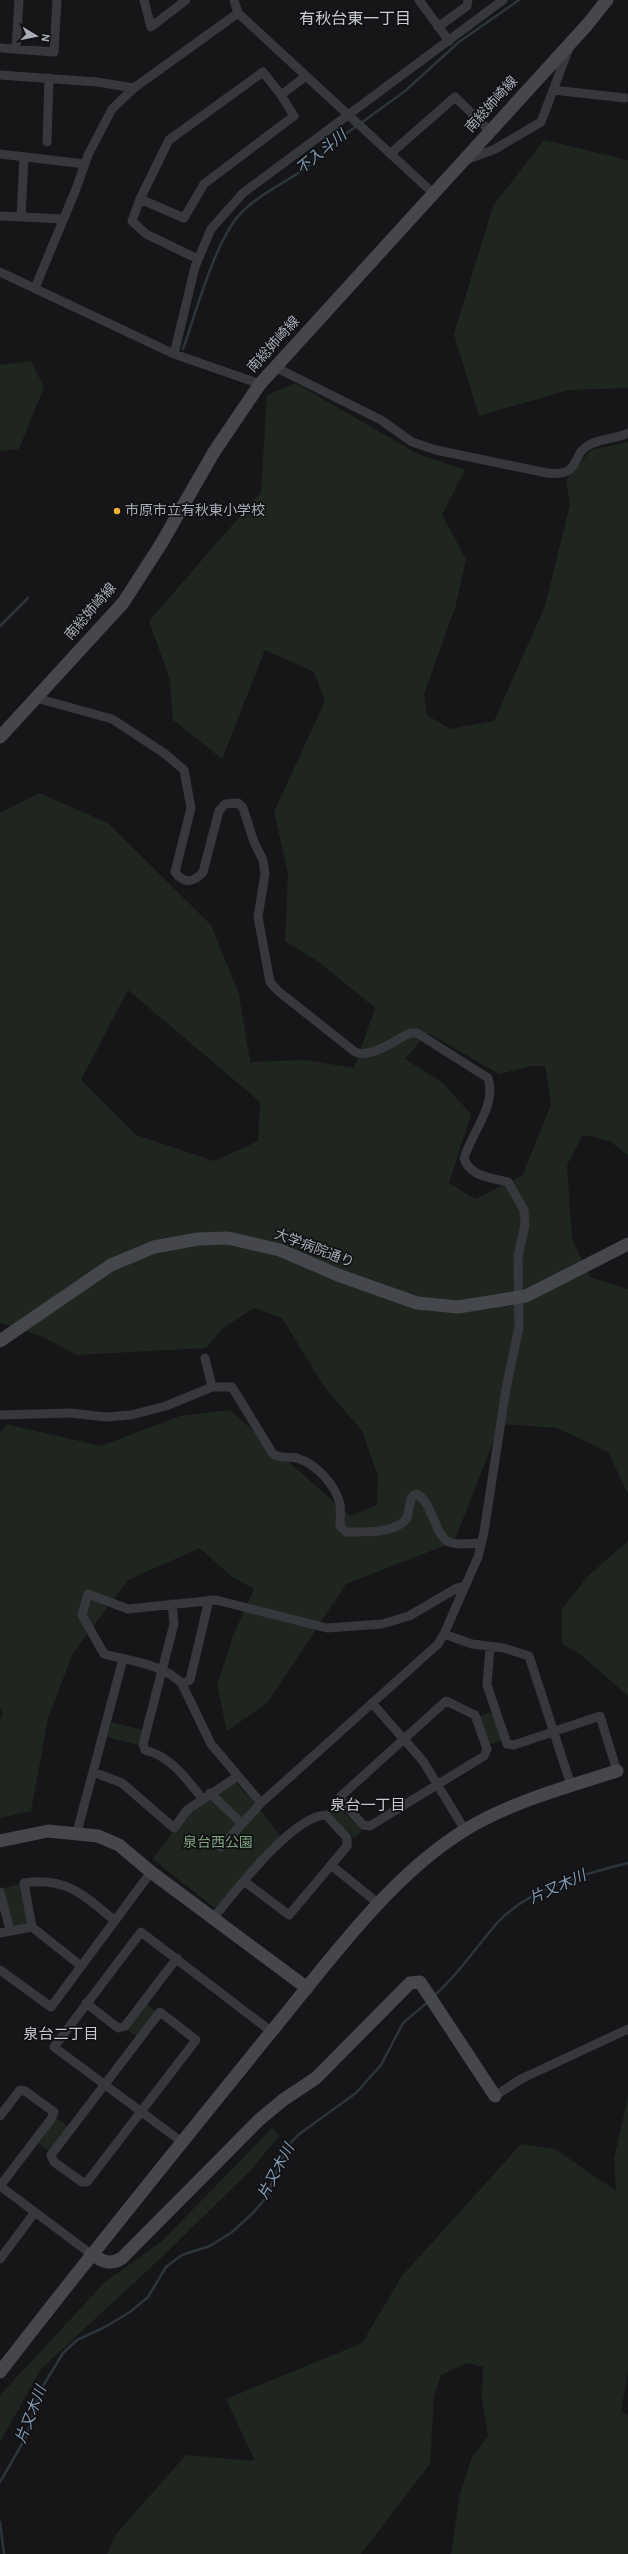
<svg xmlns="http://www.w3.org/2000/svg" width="628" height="2554" font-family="Overpass,'Noto Sans JP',sans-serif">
<rect width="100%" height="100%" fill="#161618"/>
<path fill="#1e261f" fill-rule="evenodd" d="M544 140 628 160V388L569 390 479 416 454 334 493 206Z
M31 361 44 387 19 449 0 451V365Z
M295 383 418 454 465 470 442 515 466 559 456 605 424 694 427 715 450 729 494 721 545 606 570 504 566 480 591 450 628 442V1156L610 1141 583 1135 567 1165 572 1239 590 1277 628 1289V1494L608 1452 557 1428 500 1424 454 1542 346 1584 267 1703 227 1731 217 1685 233 1636 254 1589 232 1577 200 1548 128 1580 73 1653 48 1718 31 1811 0 1818V1719L3 1714 0 1707V1434L6 1424 101 1446 180 1416 230 1410 350 1516 377 1505 378 1476 362 1431 323 1385 282 1318 254 1308 223 1328 206 1348 77 1355 41 1336 0 1323V813L39 793 108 823 211 925 239 994 250 1062 306 1060 354 1068 375 1008 319 962 285 941 288 874 274 812 325 701 314 672 265 650 222 759 173 720 170 680 149 621 261 492 267 395ZM128 990 260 1102 258 1141 214 1161 136 1135 81 1080ZM428 1033 499 1074 531 1066H545L551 1105 522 1176 475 1199 449 1183 471 1114 443 1083 405 1059Z
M628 1541V1696L580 1654 562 1644V1609L587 1577Z
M493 1712 501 1741 487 1745 479 1716Z
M111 1722 142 1730 138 1745 107 1737Z
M236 1783 256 1804 280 1836 216 1907H213L153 1859 174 1830 197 1806Z
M337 1805 362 1831 354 1838 329 1812Z
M24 1883 32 1927 10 1930 0 1889Z
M145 2003 158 2013 139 2038 125 2029Z
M628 2096V2371L621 2411 628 2416V2554H451L460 2494 472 2457 488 2436 482 2398 483 2367 467 2363 441 2375 434 2396 430 2464 361 2554H107L117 2533 186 2455 255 2461 226 2399 362 2343 402 2276 521 2144 555 2149 616 2191 614 2159Z
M55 2117 69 2127 50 2152 37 2142Z
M273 2127 279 2136 251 2170 163 2256 41 2369 0 2442V2397L3 2392 104 2283 162 2241Z"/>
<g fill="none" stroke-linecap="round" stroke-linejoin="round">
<path stroke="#2c353c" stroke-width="2.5" d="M361 123 405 91 459 42 519 0
M183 349C196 313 216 237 242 212 259 194 287 182 307 167 324 153 338 138 357 126
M0 626 28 598
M434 1996C459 1974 476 1947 498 1922 530 1888 584 1874 628 1863
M0 2482 26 2437 40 2391 63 2353 77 2340 105 2327 130 2312 148 2297 166 2267 182 2255 210 2246 232 2232 252 2214 266 2198 287 2147 298 2135 356 2093 381 2065 403 2023 429 2001
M0 2522 4 2554"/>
<path stroke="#37383d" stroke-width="9" d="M144 0 151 27 186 0
M234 0 238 13 433 193
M419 0 449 41
M438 27 467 6 468 0
M0 48 54 52 57 0
M16 49 19 0
M0 75 97 82 134 88
M553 90 625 98
M47 142 49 78
M0 154 85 164
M390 154 455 97 490 131
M466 160 495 149 541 122 569 48
M140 199 184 218 204 184 294 116 281 95 306 76
M0 216 64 219
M21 217 24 157
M198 259 146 234 132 221 140 199 169 140 263 72 281 95
M0 272 174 354 260 384
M35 288 76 189 88 155 112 109 134 88 238 13
M174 354 195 267 211 229 243 193 503 0
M275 367 381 420 412 442 436 450 547 473C583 477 570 454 589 445 602 438 616 439 628 433
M36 698 112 719 164 753 184 770 191 808 175 872C183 884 194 883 203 872L219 811 225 804 238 803 243 808 254 842 263 860 265 874 258 917 270 982 278 991 355 1052C371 1059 395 1040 410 1033H417L488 1078C497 1105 472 1132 464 1158 469 1176 491 1178 508 1182L524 1210 525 1225 518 1256 519 1327 506 1389 484 1532 478 1557 444 1634 438 1644 261 1803 221 1847
M205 1358 212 1387
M0 1415 70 1413 106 1417 131 1415 166 1406 212 1387H232L273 1454C281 1459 288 1456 297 1458 316 1464 335 1484 340 1504 341 1511 340 1519 340 1526L346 1532C362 1532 395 1534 406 1519 411 1512 407 1497 416 1494 433 1501 434 1536 449 1542 458 1546 471 1543 481 1543
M172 1604 174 1624 143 1744 145 1750C172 1757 185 1778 202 1798
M444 1634 472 1644 504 1648 529 1656 571 1785
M490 1647 487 1685 507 1744 514 1745 600 1716 617 1771
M182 1684 190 1680 209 1600
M446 1701 475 1715 487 1749 484 1756 370 1826 363 1825 342 1801 341 1796Z
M372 1703 423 1761 465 1830
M93 1772 122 1783 174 1828 187 1810 238 1776
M210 1793 242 1824
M261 1803 211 1744 182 1684C164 1664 129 1661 104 1654L82 1615 88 1594 128 1609 216 1600 327 1628 382 1624 409 1616 457 1588 465 1586
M77 1832 123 1659
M331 1865 379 1904
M0 1892 10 1930
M214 1917C236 1891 292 1816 326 1815L347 1838V1846L289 1915 244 1881
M0 1933 32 1927
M81 1966 32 1927 24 1883C66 1876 85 1896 115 1921
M0 1970 51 2007 151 1872
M86 2003 118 2028 125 2026 177 1958
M160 2012 196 2040 87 2182H82L54 2162 51 2155Z
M495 2096 521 2079 628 2029
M0 2116 20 2090 25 2091 54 2112 51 2119 0 2186
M182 2142 54 2047 141 1932 272 2032
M0 2186 91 2254
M0 2259 35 2212"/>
<path stroke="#45474d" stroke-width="13" d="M0 737 123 603 161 544 214 452 260 384 587 25 607 0
M0 1341 111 1265 154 1247 198 1239 228 1238 280 1250 338 1275 417 1303 458 1307 526 1296 628 1244
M0 1841 48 1831 98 1836 119 1845 151 1872 307 1988
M91 2254C102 2261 110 2266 122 2258L259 2120 283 2100 316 2078 410 1983 420 1982 495 2096
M0 2372C87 2259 177 2148 267 2037 324 1968 388 1877 465 1830 511 1802 566 1787 617 1771"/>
</g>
<circle fill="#f2b134" stroke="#111113" stroke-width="1.5" cx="117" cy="511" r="4"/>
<g text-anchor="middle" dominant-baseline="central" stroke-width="3.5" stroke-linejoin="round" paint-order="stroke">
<g font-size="14" fill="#a8adb8" stroke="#111113">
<text transform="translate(492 105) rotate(-48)">南総姉崎線</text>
<text transform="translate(274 345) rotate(-48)">南総姉崎線</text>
<text transform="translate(91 612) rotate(-49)">南総姉崎線</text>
<text transform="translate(314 1249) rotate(21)">大学病院通り</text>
</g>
<g font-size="14" fill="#a8adb8" stroke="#111113" text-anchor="start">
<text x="125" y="511">市原市立有秋東小学校</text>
</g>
<g font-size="14" fill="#7fa381" stroke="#111113">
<text x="218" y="1843">泉台西公園</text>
</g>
<g font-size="15" font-style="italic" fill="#7f9bb3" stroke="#111113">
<text transform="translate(322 153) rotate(-39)">不入斗川</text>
<text transform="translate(558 1888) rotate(-24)">片又木川</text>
<text transform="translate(277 2172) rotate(-62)">片又木川</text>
<text transform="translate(32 2415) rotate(-69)">片又木川</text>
</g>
<g font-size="15" fill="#c9ccd4" stroke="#111113">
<text x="368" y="1806">泉台一丁目</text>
<text x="61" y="2035">泉台二丁目</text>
</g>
<g font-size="16" fill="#c9ccd4" stroke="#111113">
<text x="355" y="20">有秋台東一丁目</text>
</g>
</g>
<g transform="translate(36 36) rotate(100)" stroke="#111113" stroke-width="3" paint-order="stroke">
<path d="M0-3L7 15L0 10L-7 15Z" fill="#a8adb8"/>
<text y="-6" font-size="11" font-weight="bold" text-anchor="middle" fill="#a8adb8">N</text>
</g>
</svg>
